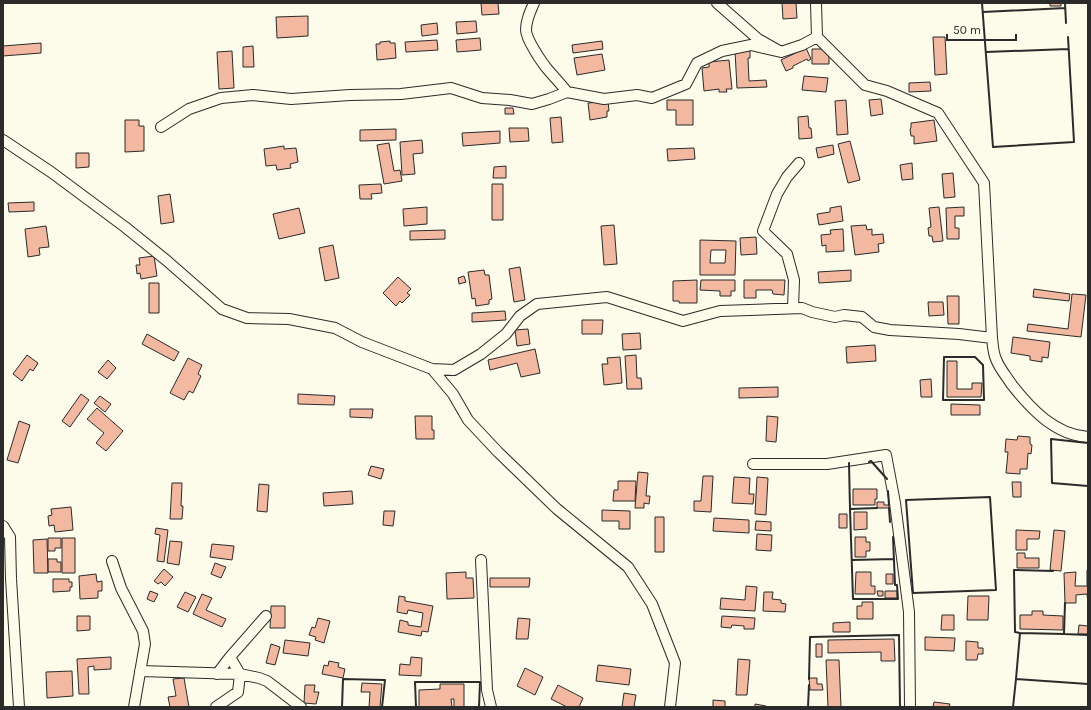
<svg xmlns="http://www.w3.org/2000/svg" width="1091" height="710" font-family="Karla,sans-serif">
<rect width="100%" height="100%" fill="#fdfbea"/>
<path fill="#f2b8a0" stroke="#2b2b2b" fill-rule="evenodd" d="M481 3H498L499 14 482 15Z
M782 3H796L797 18 783 19Z
M1050 3H1061V6H1050Z
M308 16V36L277 38 276 17Z
M476 21 477 32 457 34 456 22Z
M437 23 438 34 422 36 421 25Z
M933 37H945L947 74 935 75Z
M480 38 481 50 457 52 456 40Z
M437 40 438 50 406 52 405 42Z
M390 41V43H395L396 58 377 60 376 44H380V42Z
M602 41 603 49 573 53 572 45Z
M41 43V53L3 56V46Z
M253 46 254 67H243V47Z
M806 48 811 59 808 61 807 59 793 66V68L786 71 781 60Z
M812 49H829V64H812Z
M750 50V58H748L749 81 766 80 767 87 737 88 735 51Z
M232 51 234 88 219 89 217 52Z
M602 54 605 70 577 75 574 58Z
M729 60 732 89H726L727 92H719V89L704 91 702 68 709 67V62Z
M804 76 828 78 826 92 802 90Z
M930 82 931 91 909 92V83Z
M881 99 883 114 871 116 869 100Z
M667 100H693V125H676V110H667Z
M846 100 848 134 837 135 835 101Z
M608 101 609 111H607V117L590 120 588 103Z
M505 108H513L514 114H505Z
M808 116 809 128H811L812 138 799 139 798 117Z
M561 117 563 142 552 143 550 118Z
M125 120H139V126H144V151L125 152Z
M934 120 937 141 914 144V136H911L910 129 911 128V123Z
M509 128H528L529 141 510 142Z
M396 129V140L360 141V130Z
M500 131V143L463 146 462 133Z
M422 140 423 153 413 154 415 174 402 175 400 142Z
M850 141 860 180 848 183 838 144Z
M389 143 394 171 400 170 402 181 384 184 377 145Z
M833 145 834 154 818 158 816 148Z
M284 146V149L296 148 298 162 290 164 291 168 277 170 276 165 266 166 264 149Z
M694 148 695 159 668 161 667 149Z
M76 153H89V167L76 168Z
M912 163 913 179 902 180 900 165Z
M506 166V178H493L494 167Z
M953 173 955 197 944 198 942 174Z
M381 184 382 193 371 194 372 199H360L359 185Z
M492 184H503V220H492Z
M170 194 174 222 161 224 158 196Z
M34 202V211L9 212 8 203Z
M841 206 843 221 819 225 817 214 830 212V208Z
M427 207V224L404 226 403 209Z
M939 207 943 241 933 242 932 236H929L928 228 931 227 929 208Z
M964 207V216H955V228H959V239H947L946 208Z
M299 208 305 233 279 239 273 214Z
M614 225 617 264 604 265 601 226Z
M866 225 867 230 872 229V235L883 234 884 243 878 244 879 252 855 255 851 226Z
M46 226 49 247 39 248 40 255 28 257 25 229Z
M843 229 844 251 826 252V245L822 246 821 235 831 234 830 230Z
M445 230V239L410 240V231Z
M756 237 757 254 741 255 740 238Z
M700 240 736 241 735 275H700ZM711 250H726L725 263H710Z
M333 245 339 278 325 281 319 248Z
M154 256 157 276 141 279 140 273 137 274 136 265H140L139 258Z
M520 267 525 300 514 302 509 269Z
M484 270 485 275H489L492 299 489 300V304L476 306 475 298 472 299 468 272Z
M851 270V281L819 283 818 272Z
M464 276 466 282 459 284 458 278Z
M398 277 411 289 407 293 410 295 402 303 400 301 396 306 383 293Z
M697 280V303H679V301H673V281Z
M701 280H735V291H731V296H720V291L700 290Z
M744 280H785L784 295 773 294 772 290H756V298H744Z
M149 283H159V313H149Z
M1034 289 1070 294 1069 301 1033 297Z
M1072 294 1086 295 1081 337 1027 331 1028 324 1068 329Z
M947 296H959V324H948Z
M928 302H943L944 315 929 316Z
M505 311 506 320 472 322V313Z
M582 320H603L602 334H582Z
M528 329 530 344 517 346 515 330Z
M640 333 641 349 623 350 622 334Z
M147 334 179 352 174 361 142 344Z
M1013 337 1050 342 1048 358 1042 357V362L1030 360V356L1011 353Z
M875 345 876 361 847 363 846 347Z
M535 349 540 373 521 377 517 363 490 370 488 360Z
M27 355 38 363 33 371 30 369 22 381 13 374Z
M636 355 637 378H641L642 389H627L625 356Z
M620 357 622 383 604 385 602 364H608L607 358Z
M188 358 202 365 198 374 201 376 193 393 189 391 184 400 170 393Z
M108 360 116 368 107 379 98 372Z
M947 361H957V389H972V383H982L981 397H947Z
M931 379 932 397H921L920 380Z
M778 387V397L739 398V388Z
M81 394 89 400 70 427 62 421Z
M298 394 335 396 334 405 298 404Z
M100 396 111 404 105 412 94 403Z
M951 404 980 405V415H951Z
M97 408 123 431 106 451 96 443 104 433 87 419Z
M350 409H373L372 418 350 417Z
M415 416H432V430H434V439H416Z
M767 416 778 417 776 442 766 441Z
M19 421 30 425 18 463 7 460Z
M1018 436 1030 437V444L1032 445 1031 454 1028 453 1027 469H1020V474L1006 473 1008 452H1005L1006 439 1017 440Z
M371 466 384 469 381 479 368 475Z
M638 472 648 473 646 496H650L649 504 644 503V508H635Z
M703 476H713L711 512 694 511V501H701Z
M734 477 750 478 749 494H754L753 504 732 503Z
M757 477 768 478 766 515 755 514Z
M618 481H636L635 501H613L614 490H618Z
M1012 482H1021V497H1013Z
M172 483H182L181 506H183L182 519H170Z
M259 484 269 485 267 512 257 511Z
M853 489H877V499H875V505H853Z
M352 491 353 504 324 506 323 493Z
M877 502H884V505H889V508H877Z
M71 507 73 530 55 532 54 525 49 526 48 516 52 515 51 509Z
M602 510 630 511V529H619V521H602Z
M384 511H395L393 526 383 525Z
M854 512H867V529L854 530Z
M839 514H847V528H839Z
M655 517H664V552H655Z
M714 518 749 520V533L713 531Z
M756 521 771 522V531L755 530Z
M156 528 168 530 164 562 157 561 160 535 155 534Z
M1016 530 1040 531 1039 539H1027V550H1016Z
M1054 530 1065 531 1061 571 1050 570Z
M757 534 772 535 771 551 756 550Z
M855 537H866V542H870V551H866V557H855Z
M48 538H61V548H55V551H48Z
M62 538H75V573H62Z
M47 539 48 573H34L33 540Z
M170 541 182 542 179 565 167 563Z
M212 544 234 546 232 560 210 557Z
M1017 553H1025V558H1039V568H1017Z
M48 559H57V562H61V572H48Z
M215 563 226 567 221 578 211 574Z
M164 569 173 577 165 586 161 582 158 584 154 581Z
M1087 570H1088V605L1087 594 1076 595V603H1065L1064 573 1076 572 1075 586H1087Z
M466 572V578H473L474 598 447 599 446 573Z
M856 572H871V586H875V594H855Z
M96 574 97 582 102 581V591H98V598L80 599 79 576Z
M886 574H893V584H886Z
M490 578H530L529 587H490Z
M53 579H69V582H72V587H70V591L53 592Z
M746 586 757 587 755 611 720 609 721 598 745 600Z
M150 591 158 594 154 602 147 599Z
M877 591H883V596H878Z
M885 591H897V598H885Z
M185 592 196 597 188 612 177 607Z
M764 592H773L772 599 781 600V603L786 604 785 612 763 611Z
M202 594 212 598 206 610 226 619 222 627 193 614Z
M399 596 405 597V601L433 606 428 632 422 631 421 636 398 632 400 620 408 622V625L421 627 423 613 408 610 407 614 397 612Z
M968 596H989L988 620H967Z
M862 602H873V619H857V606H862Z
M271 606H285V628H270Z
M1032 611H1043V615L1063 616V630L1020 629V615H1032Z
M942 615H954V630H941Z
M77 616H90V630L77 631Z
M722 616 755 618 754 629H744V626L732 625 731 628 721 627Z
M318 618 330 621 324 643 315 640 316 637 309 635 312 627 315 628Z
M518 618 530 619 528 639H516Z
M850 622V632H833V623Z
M1079 625 1088 626V634H1078Z
M925 637 955 638 954 651 925 650Z
M894 639 895 661H881V652L828 653V640Z
M285 640 310 643 308 656 283 653Z
M966 641 978 642V648H983V654H978L977 660H966Z
M271 644 280 647 275 665 266 663Z
M816 644H822V657H816Z
M111 657V669L94 670V666L88 667 89 694H79L77 659Z
M411 657 422 658 421 676 399 675 400 664 410 665Z
M738 659 750 660 747 695H736Z
M826 660H839L841 707H828Z
M329 661 339 663 338 667 345 669 343 678 322 674 324 665 328 666Z
M598 665 631 669 629 685 596 681Z
M525 668 543 677 535 695 517 686Z
M72 671 73 696 47 698 46 672Z
M184 678 189 707H170L168 697 176 696 173 679Z
M809 678H817V684H822L823 690H810Z
M362 683 382 684 380 707H369L370 692H361Z
M440 684H464V707H454V699H451L452 707H419V690L440 689Z
M305 685H315L314 692H319L316 704 304 703Z
M558 685 583 698 579 707H567L551 699Z
M624 693 636 695 634 707H622Z
M713 700 725 701V707H713Z
M934 702 950 704 949 707H933Z
M755 704 766 706 765 707H755Z"/>
<g fill="none" stroke-linecap="round" stroke-linejoin="round">
<g stroke="#2b2b2b" stroke-width="12">
<path id="minor" d="M534 3C530 12 526 20 526 30 526 39 542 63 549 71 555 78 561 84 567 92
M717 3 758 39 781 52 802 45 817 37 865 85 887 91 938 113 984 183 992 338
M816 3 817 37
M161 127 189 109 221 98 253 95 291 99 350 95 401 94 451 88 482 98 510 100 532 104 549 99 567 92 604 99 637 95 652 98 686 84 697 63 722 51 751 45 781 52
M3 140 51 172 125 227 166 260 222 309 247 318 289 319 335 328 362 342 432 369 454 370 481 354 506 334 520 316 537 304 607 297 683 321 720 311 802 308 812 312 835 317 844 315 862 317 874 327 890 330 959 334 992 338C993 345 993 353 996 359 999 368 1007 377 1012 385 1031 409 1055 435 1088 437
M793 308 794 280 787 254 763 231 777 194 787 177 799 163
M432 369 453 394 468 420 498 452 557 509 628 567 652 604 675 663 670 707
M753 464H827L886 455 895 503 909 612 910 707
M3 526 10 537 11 579 19 707
M481 560 487 690 491 707
M112 561 121 588 143 631 145 644 134 707
M140 671 240 674 259 678 267 681 301 707
M217 674 230 657
M216 707 238 692 240 674 230 657 266 616"/>
</g>
<use href="#minor" stroke="#fdfbea" stroke-width="10"/>
<path stroke="#2b2b2b" stroke-width="2" d="M982 3 993 147 1074 142 1068 37
M1065 3 1066 23
M983 12 1065 8
M986 52 1068 49
M944 357H975L983 365 984 400H943Z
M1088 443 1051 439 1052 483 1088 486
M869 462 871 461 887 479
M849 463 850 509 877 508
M888 491 889 505
M990 497 996 590 913 593 906 500Z
M889 508 890 522
M850 509 853 599H898L897 585H895L893 537
M852 560 894 559
M1065 603 1064 634 1088 635
M1020 633 1015 632 1014 570 1053 571
M1064 634 1020 633 1016 679 1088 684
M809 679 810 637 899 635 900 707
M342 707 343 679 385 680 382 707
M416 707 415 682H480L479 707
M808 707 809 685
M1013 707 1016 679"/>
</g>
<rect width="1091" height="710" fill="none" stroke="#2b2b2b" stroke-width="8"/>
<path d="M947 34v6h69v-6" fill="none" stroke="#2b2b2b" stroke-width="2"/>
<text x="953" y="34" font-size="12" fill="#2b2b2b" stroke="#fdfbea" stroke-width="3" paint-order="stroke">50 m</text>
</svg>
